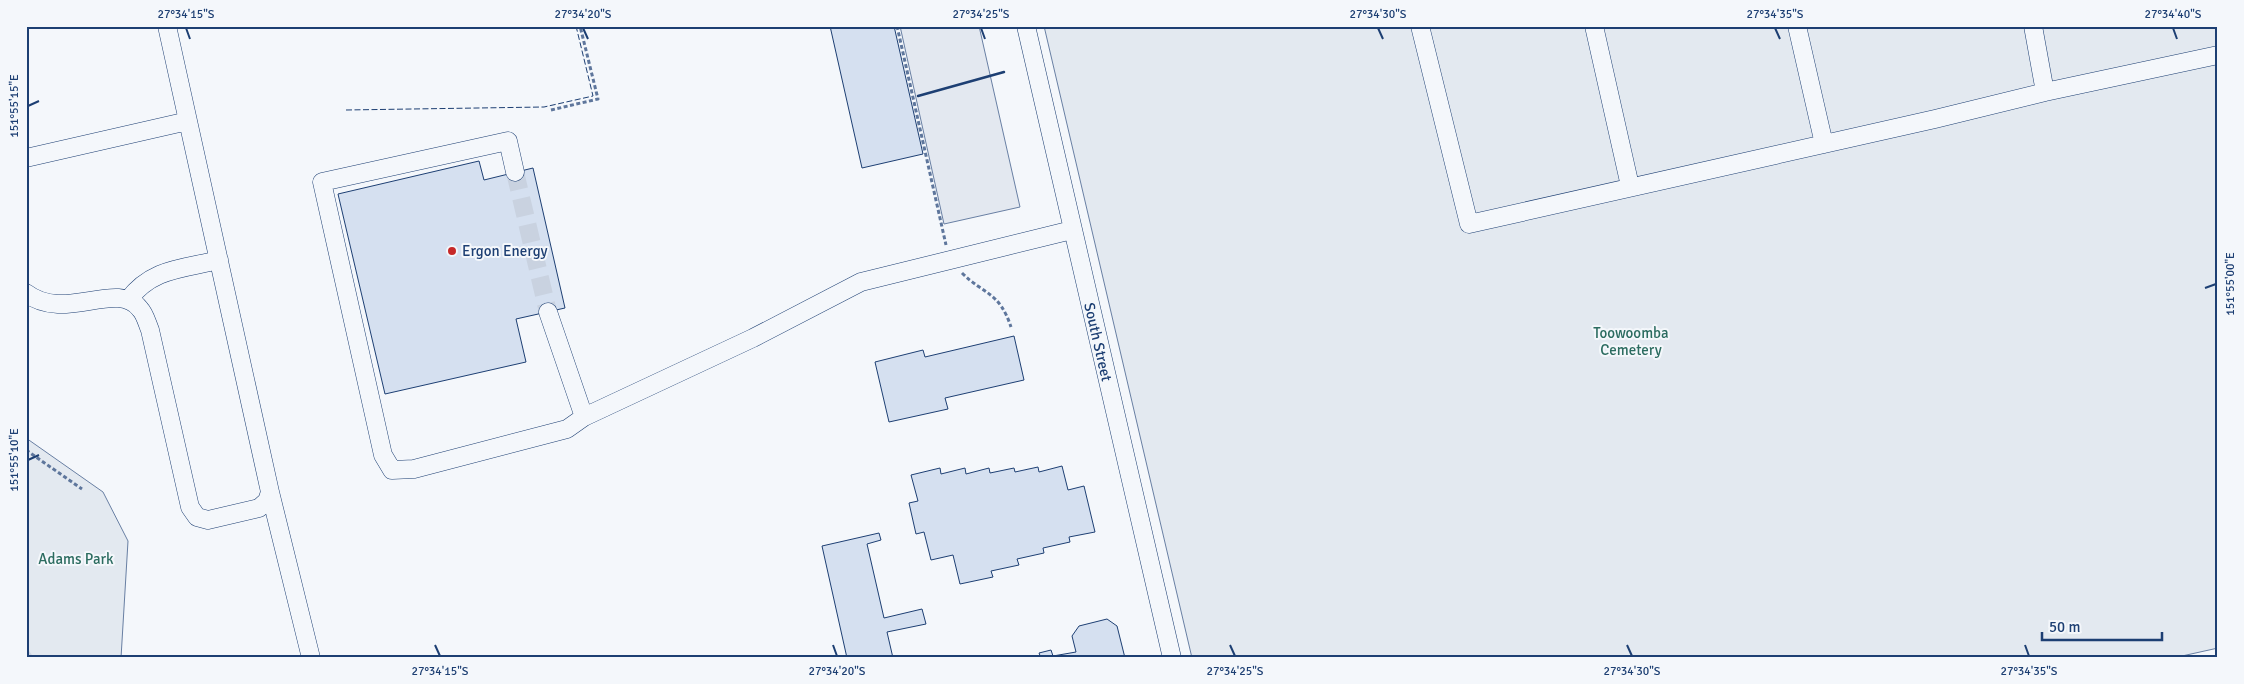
<svg xmlns="http://www.w3.org/2000/svg" width="2244" height="684" font-family="Signika,sans-serif">
<rect width="100%" height="100%" fill="#f4f7fb"/>
<path fill="#e3e9f0" stroke="#687fa3" d="M1044 26H2218V648L2173 658H1192Z
M26 438 103 492 128 541 121 658H26Z"/>
<path fill="#e3e8f0" stroke="#687fa3" d="M900 26H979L1020 207 944 224Z"/>
<g fill="none" stroke-linecap="round" stroke-linejoin="round">
<path stroke="#cfd7e4" stroke-width="5" d="M26 651 31 658"/>
</g>
<path fill="#d5e0f0" stroke="#1d3f73" d="M830 26H894L923 154 862 168Z
M479 161 484 180 533 168 565 308 516 319 526 362 385 394 338 194Z
M1014 336 1024 380 945 398 948 409 889 422 875 362 923 350 925 357Z
M1062 466 1068 490 1084 486 1095 532 1069 537 1070 542 1043 548 1044 553 1017 559 1019 565 991 571 993 577 960 584 953 555 931 560 924 532 916 534 909 503 918 501 911 475 940 468 941 474 965 468 966 474 989 468 990 473 1014 468 1015 472 1038 467 1039 472Z
M879 533 881 540 867 544 884 618 922 609 926 624 887 632 893 658H847L822 546Z
M1107 619 1117 626 1125 658H1041L1039 653 1051 650 1053 656 1076 652 1072 636 1079 626Z"/>
<g fill="none" stroke-linecap="round" stroke-linejoin="round">
<path stroke="#c9d2e0" stroke-width="18" stroke-dasharray="18 9" stroke-linecap="butt" d="M515 172 548 312"/>
<g stroke="#1d3f73" stroke-width="19">
<path id="minor" d="M1026 26 1172 658
M1420 26 1469 224 1935 119 2045 92 2218 55
M1594 26 1630 186
M1797 26 1824 144
M2033 26 2045 92
M26 158 188 121
M515 172 508 141 322 182 383 455 392 470 414 469 567 429 584 417 548 312
M26 293C65 323 117 279 140 309 145 314 147 323 150 330L190 507 197 517 208 520 259 508 267 501 270 492 167 26
M128 300C152 268 182 269 219 260
M584 417 753 338 861 282 1072 230
M270 492 311 658"/>
</g>
<path stroke="#5e769c" stroke-width="3" stroke-dasharray="4 2.5" stroke-linecap="butt" d="M897 26 946 245
M551 110 598 99 580 26
M962 273C984 295 999 291 1011 327
M26 450 82 489"/>
<use href="#minor" stroke="#f4f7fb" stroke-width="18"/>
<path stroke="#1d3f73" stroke-width="1" stroke-dasharray="6 2.5" stroke-linecap="butt" d="M346 110 544 107 593 96 576 26"/>
<path stroke="#1d3f73" stroke-width="2.5" d="M918 96 1004 72"/>
</g>
<path fill="none" stroke="#1d3f73" stroke-width="2" d="M186 28 190 39M583 28 588 39M981 28 985 39M1378 28 1383 39M1775 28 1780 39M2173 28 2177 39M28 106 39 101M2205 288 2216 284M28 460 39 455M435 645 440 656M833 645 837 656M1230 645 1235 656M1627 645 1632 656M2025 645 2029 656"/>
<circle fill="#c62828" stroke="#f4f7fb" stroke-width="2" cx="452" cy="251" r="5"/>
<g text-anchor="middle" dominant-baseline="central" stroke-width="4" stroke-linejoin="round" paint-order="stroke">
<g font-size="15" fill="#1d3f73" stroke="#f4f7fb" text-anchor="start">
<text x="462" y="251">Ergon Energy</text>
</g>
<g font-size="15" fill="#2c6c60" stroke="#f4f7fb">
<text x="1631" y="333">Toowoomba<tspan x="1631" dy="17">Cemetery</tspan></text>
<text x="76" y="559">Adams Park</text>
</g>
<g font-size="15" fill="#1d3f73" stroke="#f4f7fb">
<text transform="translate(1098 342) rotate(77)">South Street</text>
</g>
</g>
<rect width="2244" height="684" fill="none" stroke="#f4f7fb" stroke-width="55"/>
<path d="M2042 632v8h120v-8" fill="none" stroke="#1d3f73" stroke-width="2.5"/>
<text x="2049" y="632" font-size="15" fill="#1d3f73" stroke="#f4f7fb" stroke-width="4" paint-order="stroke">50 m</text>
<rect x="28" y="28" width="2188" height="628" fill="none" stroke="#1d3f73" stroke-width="2"/>
<g font-size="12" text-anchor="middle" fill="#1d3f73">
<text x="186" y="18">27°34'15"S</text>
<text x="583" y="18">27°34'20"S</text>
<text x="981" y="18">27°34'25"S</text>
<text x="1378" y="18">27°34'30"S</text>
<text x="1775" y="18">27°34'35"S</text>
<text x="2173" y="18">27°34'40"S</text>
<text transform="translate(14 106) rotate(-90)" y="4">151°55'15"E</text>
<text transform="translate(2230 284) rotate(-90)" y="4">151°55'00"E</text>
<text transform="translate(14 460) rotate(-90)" y="4">151°55'10"E</text>
<text x="440" y="675">27°34'15"S</text>
<text x="837" y="675">27°34'20"S</text>
<text x="1235" y="675">27°34'25"S</text>
<text x="1632" y="675">27°34'30"S</text>
<text x="2029" y="675">27°34'35"S</text>
</g>
</svg>
